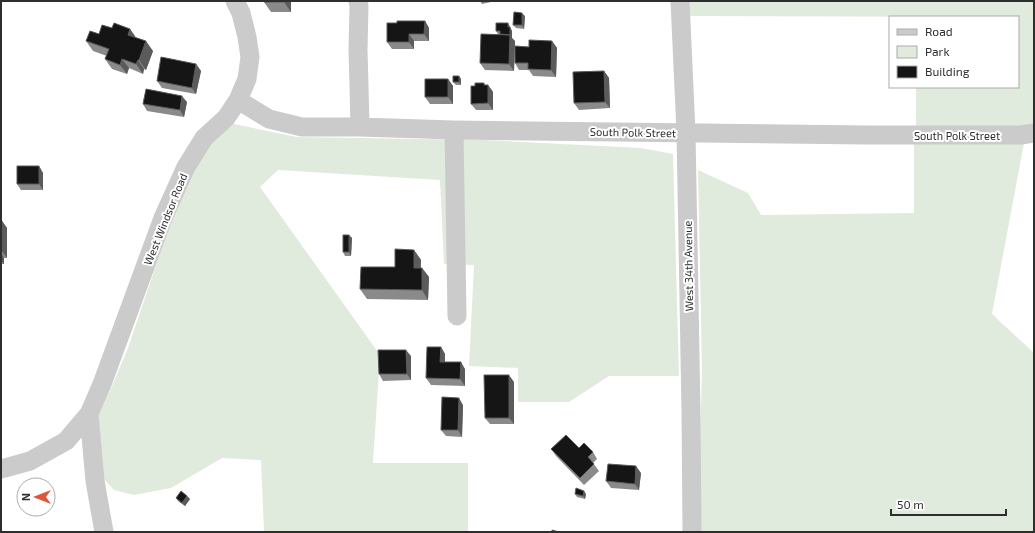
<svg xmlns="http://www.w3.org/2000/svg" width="1035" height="533" font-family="'Exo 2',sans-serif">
<rect width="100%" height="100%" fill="#fff"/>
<path fill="#e1ebdd" d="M687 1H1034V126L916 130V87H1018V17L687 16Z
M234 124 297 137 484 140 641 148 673 154 679 376H609L569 402H518V368L469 366 474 265 444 264 440 180 278 170 260 187 380 355 373 463H468V532H264L261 460 222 458 171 488 134 495 114 490 99 474 96 421 109 393 128 348 171 221 203 154 215 137Z
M914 141 1024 143 992 314 1034 353V532H698L702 370 698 170 748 193 761 215 914 213Z"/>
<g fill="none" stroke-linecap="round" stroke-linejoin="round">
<path stroke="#cbcbcb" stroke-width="19" d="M358 1 359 6 358 50 359 86 360 127
M680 1 686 132 691 411 692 532
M238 100 269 119 302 127H360L454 130 867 135H1021L1034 133
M454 130 457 316
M89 414 95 481 104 532
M1 469 30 461 66 441 89 414 102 384 163 218 186 167 204 138 226 118 238 100 247 79 250 57 247 37 241 13 235 1"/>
</g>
<path fill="#8a8a8a" d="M291 1V12H271L264 2Z
M480 1H491V2L482 4Z
M525 16 524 29 516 28 513 25Z
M425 21 429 28V41H414V49H392L387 42 397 23Z
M508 23 512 31V38L515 41 514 71 485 70 480 63 498 34 496 31Z
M112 28 130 29 136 38 153 51 146 70 144 69 143 74 129 68 127 74 112 69 105 59 107 56 93 51 86 41 99 34Z
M552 41 557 48 556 77 533 76 529 70H519L515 63 529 47Z
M196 64 201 71 196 94 162 88 157 81Z
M604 71 609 78 610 108 579 110 574 103Z
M459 76 461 79V85H456L453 82Z
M448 79 453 86V104H430L425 97Z
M488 85 493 92V110H476L471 104 475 86Z
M187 102 184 117 147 111 143 104Z
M39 166 43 173V190H21L17 184Z
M1 221H2L7 228V258H4V264H1Z
M349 235 352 238 351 256H345L343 252Z
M414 250 421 260V268H422L429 277 428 300 367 299 360 289 395 267Z
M441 347 445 354V362L465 369V386L431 385 426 378Z
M411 356V380L383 381 379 374Z
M514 382V424H490L485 418Z
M463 405 462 437 446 436 441 430Z
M579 448 593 452 597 459 593 463 599 471 584 485 556 456 551 449Z
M641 473 639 490 611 488 606 481Z
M575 494H586L585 499 577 497Z
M187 496 190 499 185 506 179 502 176 498Z"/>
<path fill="#5b5b5b" d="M284 1H291V12L284 2Z
M522 13 525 16 524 29 522 25Z
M425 21 429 28V41L424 34Z
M508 23 512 31V38L515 41 514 71 509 64Z
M130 29 137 39 128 35Z
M409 34 414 41V49L409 42Z
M146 41 153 51 146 70 139 60Z
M552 41 557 48 556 77 551 70Z
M122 59 129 68 127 74 120 65Z
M138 60 144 69 143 74 136 64Z
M196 64 201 71 196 94 192 88Z
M604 71 609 78 610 108 605 102Z
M459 76 461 79V85L459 82Z
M448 79 453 86V104L448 97Z
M484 83 488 90V85L493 92V110L488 103Z
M182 96 187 102 184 117 180 110Z
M39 166 43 173V190L39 184Z
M2 221 7 228V258L2 251Z
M349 235 352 238 351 256 349 252Z
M414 250 421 260 420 277 414 268Z
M1 253 4 258V264L1 260Z
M422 268 429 277 428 300 422 290Z
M441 347 445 354V368L440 362Z
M406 350 411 356V380L407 374Z
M461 362 465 369V386L460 379Z
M509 375 514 382V424L509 418Z
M459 398 463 405 462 437 458 430Z
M636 466 641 473 639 490 635 484Z
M584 491 586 494 585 499 583 496Z
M187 496 190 499 185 506 182 503Z"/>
<path fill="#151515" stroke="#5b5b5b" d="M264 1H284V2H264Z
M514 12 522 13V25H513Z
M397 21H425L424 34H409V42H387V23H397Z
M114 23 130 29 128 35 146 41 139 60H138L136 64 122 59 120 65 105 59 109 49 86 41 90 31 99 34 102 25 112 28Z
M496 23H508V27H510V35L500 34V31H496Z
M481 34 510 35 509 64 480 63Z
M529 40 552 41 551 70 528 69V63H515V46L529 47Z
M161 57 196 64 192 88 157 81Z
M604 71 605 102 574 103 573 72Z
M453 76H459V82H453Z
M425 79H448V97H425Z
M475 83H484V85H488V103L471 104V86H475Z
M146 89 182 96 180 110 143 104Z
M17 166H39V184H17Z
M1 221H2V251H1Z
M343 235H349V252H343Z
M395 249 414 250V268H422V290L360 289 361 267H395Z
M427 347H441L440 362H461L460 379 426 378Z
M378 350H406L407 374H379Z
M484 375H509V418H485Z
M442 397 459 398 458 430H441Z
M566 435 579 448 584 443 593 452 588 457 594 464 580 478 551 449Z
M608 464 636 466 635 484 606 481Z
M576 488 584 491 583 496 575 494Z
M181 491 187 496 182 503 176 498Z
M552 530 559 532H552Z"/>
<g text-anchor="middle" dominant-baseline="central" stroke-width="4" stroke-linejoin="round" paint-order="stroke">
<g font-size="11" fill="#2e2e2e" stroke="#fff">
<text transform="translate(633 132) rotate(1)">South Polk Street</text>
<text x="957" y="135">South Polk Street</text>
<text transform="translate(165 219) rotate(-68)">West Windsor Road</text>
<text transform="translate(688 266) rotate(-91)">West 34th Avenue</text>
</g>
</g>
<rect width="1035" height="533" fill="none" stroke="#2e2e2e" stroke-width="4"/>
<rect x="889" y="16" width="130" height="72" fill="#ffffff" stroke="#ababab"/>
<rect x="897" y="29" width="20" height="6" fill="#cbcbcb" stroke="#ababab"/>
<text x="925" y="36" font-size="12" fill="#2e2e2e">Road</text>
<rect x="897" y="46" width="20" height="12" fill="#e1ebdd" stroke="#ababab"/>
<text x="925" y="56" font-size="12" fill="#2e2e2e">Park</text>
<rect x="897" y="66" width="20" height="12" fill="#151515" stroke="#ababab"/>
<text x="925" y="76" font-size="12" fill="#2e2e2e">Building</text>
<g transform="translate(36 497) rotate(270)"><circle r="19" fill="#ffffff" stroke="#ababab"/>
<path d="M0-3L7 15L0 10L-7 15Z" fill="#de5538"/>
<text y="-6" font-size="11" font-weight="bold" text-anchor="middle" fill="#2e2e2e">N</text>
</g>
<path d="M891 509v6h115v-6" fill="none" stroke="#2e2e2e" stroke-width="2"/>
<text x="897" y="509" font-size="12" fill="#2e2e2e" stroke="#ffffff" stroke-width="3" paint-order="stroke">50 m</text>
</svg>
